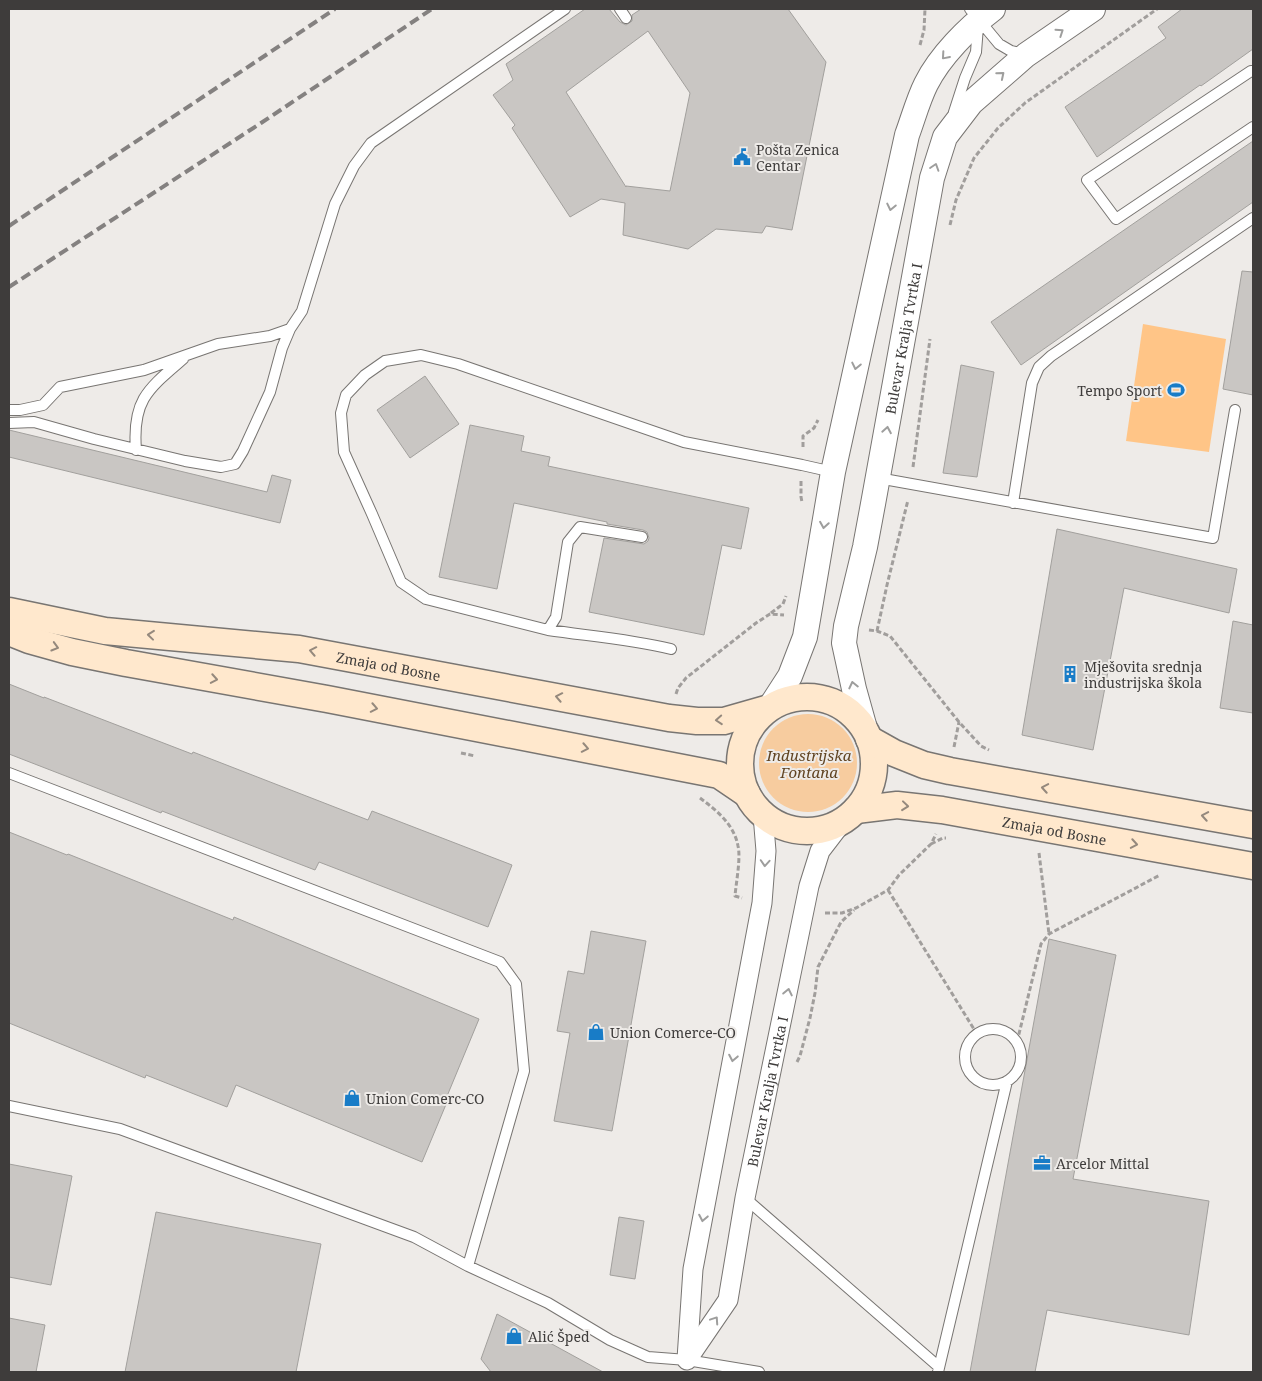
<svg xmlns="http://www.w3.org/2000/svg" width="1262" height="1381" font-family="'Noto Serif',serif">
<rect width="100%" height="100%" fill="#eeebe8"/>
<path fill="#ffc587" d="M1143 324 1226 339 1209 452 1126 441Z"/>
<path fill="#f7cc9f" d="M759 763a49 49 0 1 1 98 0a49 49 0 1 1-98 0Z"/>
<path fill="#c9c6c3" stroke="#a2a09d" fill-rule="evenodd" d="M585 9H609L620 22 626 25 632 21V15L641 9H788L826 62 792 230 766 226 762 233 716 229 688 249 623 235 625 203 601 199 570 217 512 128 515 125 493 95 513 80 506 64ZM648 31 690 93 670 191 626 186V187L566 92Z
M1182 9H1253V49L1201 86 1200 85 1097 157 1065 107 1166 38 1158 27Z
M1253 141V202L1021 365 991 322Z
M1242 271 1253 272V395L1223 389Z
M961 365 994 372 977 477 943 473Z
M425 376 459 424 410 458 377 410Z
M470 425 524 436 521 451 550 457 548 466 749 508 741 549 722 545 704 635 589 612 604 538 644 544 648 541 649 538 647 532 643 530 607 524V522L514 503 497 589 439 577Z
M9 430 267 492 272 475 291 480 280 523 9 457Z
M1057 529 1237 569 1229 613 1124 588 1093 750 1022 735Z
M1233 621 1253 625V713L1220 708Z
M9 684 44 698V697L192 754 193 752 368 820 372 811 512 865 488 927 319 862 315 870 162 811 161 813 9 754Z
M9 832 67 855 68 854 233 920 234 917 479 1019 445 1101 447 1102 422 1162 236 1085 227 1107 146 1075 145 1078 9 1023Z
M591 931 646 941 612 1131 554 1121 570 1033 557 1031 568 971 584 974Z
M1049 939 1116 955 1073 1179 1209 1201 1189 1335 1047 1310 1035 1372H970Z
M9 1164 72 1176 51 1285 9 1277Z
M156 1212 321 1244 296 1372H125Z
M619 1217 644 1221 635 1279 610 1275Z
M497 1314 603 1372H491L481 1359Z
M9 1318 45 1325 36 1372H9Z"/>
<g fill="none" stroke-linecap="round" stroke-linejoin="round">
<g stroke="#787572" stroke-width="12">
<path id="service" d="M620 9 626 18
M970 9 999 44 1011 51 1025 54
M1253 71H1251L1087 180 1116 219 1253 127
M954 112 965 78 976 52 978 26
M9 410H20L43 405 60 387 144 370 218 344 270 336 290 329
M9 423 34 422 94 439 185 461 221 467 235 464 243 451 270 392 282 348 290 329 302 311 335 204 354 166 371 143 565 9
M136 450C132 400 148 389 183 359
M878 478 1213 538 1235 410
M1013 503 1032 383 1039 367 1051 356 1253 218
M642 537 580 527 568 542 556 617 548 630 426 599 401 582 372 514 344 452 341 413 346 395 365 375 385 361 421 355 458 364 684 442 802 465 833 472
M548 630C589 636 630 639 671 649
M9 773 500 962 516 984 524 1071 468 1266
M965 1057a28 28 0 1 1 56 0a28 28 0 1 1-56 0Z
M9 1106 120 1129 414 1237 468 1266 548 1303 610 1340 648 1357 687 1360 759 1372
M745 1198 939 1367
M938 1372 1007 1081"/>
</g>
<g stroke="#787572" stroke-width="21">
<g id="minor">
<path d="M687 1359 693 1269 762 903 766 851 763 815"/>
<path id="s1" d="M687 1360 728 1300 745 1198 809 886 820 851 843 821"/>
</g>
</g>
<g stroke="#787572" stroke-width="26">
<g id="tertiary">
<path d="M770 707 790 676 805 637 833 472 907 135C913 119 918 100 926 84 940 56 968 28 993 9"/>
<path id="s2" d="M866 732 854 689 844 643 846 626 865 547 873 504 932 178 945 137 971 103 1026 55 1093 9"/>
</g>
</g>
<g stroke="#787572" stroke-width="29">
<g id="secondary">
<path id="s3" d="M9 611 105 631 299 649 669 718 697 721H724L766 709"/>
<path d="M9 632 29 640 72 652 126 663 327 699 719 775 747 794"/>
<circle cx="807" cy="764" r="67"/>
<path d="M869 739 894 753 924 765 950 771 1253 825"/>
<path id="s4" d="M856 810 897 805 942 810 1253 866"/>
</g>
</g>
<path stroke="#a19e9c" stroke-width="3" stroke-dasharray="5 2.5" stroke-linecap="butt" d="M920 45 924 30 925 9
M950 225 956 200 974 158 998 128 1025 103 1157 9
M803 447V436L814 428 818 420
M913 467 930 339
M801 481V497L802 502
M771 613 783 604 786 596
M869 630 877 631 890 636 959 722 981 746 989 750
M877 631 887 585 908 500
M676 694 678 688 686 678 756 623 770 614 784 615
M954 747 959 722
M461 753 475 756
M700 798C716 810 734 824 738 846 741 858 736 883 735 896L742 898
M931 844 943 838H946
M1039 853 1049 934
M888 890 977 1034
M825 913H842L856 908 888 890 899 875 931 844 936 834
M1017 1042 1041 944 1049 934 1160 875
M797 1062 800 1056 810 1018 815 993 818 967 841 922 854 910"/>
<use href="#service" stroke="#fff" stroke-width="10"/>
<use href="#minor" stroke="#fff" stroke-width="19"/>
<use href="#tertiary" stroke="#fff" stroke-width="24"/>
<use href="#secondary" stroke="#ffe8cd" stroke-width="26"/>
<path stroke="#848180" stroke-width="4" stroke-dasharray="10 5" stroke-linecap="butt" d="M9 226 335 9
M9 287 261 123 432 9"/>
</g>
<defs><path id="oneway-chevron" d="M-2-3.5L2.5 0L-2 3.5" fill="none" stroke-width="1.6" stroke-linecap="round" stroke-linejoin="round" transform="scale(1.25)"/></defs>
<g stroke="#9e9e9d">
<use href="#oneway-chevron" transform="translate(1060 32) rotate(-34)"/>
<use href="#oneway-chevron" transform="translate(945 56) rotate(131)"/>
<use href="#oneway-chevron" transform="translate(1001 75) rotate(-40)"/>
<use href="#oneway-chevron" transform="translate(935 167) rotate(-72)"/>
<use href="#oneway-chevron" transform="translate(891 207) rotate(102)"/>
<use href="#oneway-chevron" transform="translate(856 366) rotate(102)"/>
<use href="#oneway-chevron" transform="translate(887 430) rotate(-80)"/>
<use href="#oneway-chevron" transform="translate(824 525) rotate(99)"/>
<use href="#oneway-chevron" transform="translate(853 685) rotate(-103)"/>
<use href="#oneway-chevron" transform="translate(765 863) rotate(94)"/>
<use href="#oneway-chevron" transform="translate(788 992) rotate(-78)"/>
<use href="#oneway-chevron" transform="translate(733 1058) rotate(101)"/>
<use href="#oneway-chevron" transform="translate(703 1218) rotate(101)"/>
<use href="#oneway-chevron" transform="translate(715 1320) rotate(-56)"/>
</g>
<g stroke="#95897d">
<use href="#oneway-chevron" transform="translate(151 635) rotate(-174)"/>
<use href="#oneway-chevron" transform="translate(55 647) rotate(16)"/>
<use href="#oneway-chevron" transform="translate(313 651) rotate(-169)"/>
<use href="#oneway-chevron" transform="translate(214 679) rotate(10)"/>
<use href="#oneway-chevron" transform="translate(559 697) rotate(-169)"/>
<use href="#oneway-chevron" transform="translate(374 708) rotate(11)"/>
<use href="#oneway-chevron" transform="translate(719 720) rotate(176)"/>
<use href="#oneway-chevron" transform="translate(585 748) rotate(11)"/>
<use href="#oneway-chevron" transform="translate(1045 788) rotate(-170)"/>
<use href="#oneway-chevron" transform="translate(905 806) rotate(6)"/>
<use href="#oneway-chevron" transform="translate(1205 816) rotate(-170)"/>
<use href="#oneway-chevron" transform="translate(1134 844) rotate(10)"/>
</g>
<defs>
<g id="civic-bare" transform="scale(1.35)"><path d="M-.6-6.5H3V-4.5H.6V-3L4-1V1h2V6H-6V1h2V-1L-.6-3ZM-1.2 2.5V6h2.4V2.5Z" fill="#187cc7" stroke="#eeebe8" stroke-width="2.5" paint-order="stroke"/></g>
<g id="stadium-bare" transform="scale(1.35)"><path d="M0-5a6.5 5 0 1 0 0 10a6.5 5 0 1 0 0-10ZM-3.5-1.8h7v3.6h-7Z" fill="#187cc7" stroke="#eeebe8" stroke-width="2.5" paint-order="stroke"/></g>
<g id="building-bare" transform="scale(1.35)"><path d="M-4-6H4V6H1V3H-1V6H-4ZM-2.5-4.3h1.7v1.8h-1.7ZM.8-4.3h1.7v1.8H.8ZM-2.5-1h1.7V.8h-1.7ZM.8-1h1.7V.8H.8Z" fill="#187cc7" stroke="#eeebe8" stroke-width="2.5" paint-order="stroke"/></g>
<g id="shop-bare" transform="scale(1.35)"><path d="M-5-2.5h2.3a2.7 3.5 0 0 1 5.4 0H5L5.5 6h-11ZM-1.5-2.5h3a1.5 2.3 0 0 0-3 0Z" fill="#187cc7" stroke="#eeebe8" stroke-width="2.5" paint-order="stroke"/></g>
<g id="office-bare" transform="scale(1.35)"><path d="M-6-3h4V-5.5h4V-3h4V5H-6ZM-1-4.5V-3h2v-1.5ZM-6 0V1H6V0Z" fill="#187cc7" stroke="#eeebe8" stroke-width="2.5" paint-order="stroke"/></g>
</defs>
<g fill-rule="evenodd">
<use href="#civic-bare" x="742" y="157"/>
<use href="#stadium-bare" x="1176" y="390"/>
<use href="#building-bare" x="1070" y="674"/>
<use href="#shop-bare" x="596" y="1032"/>
<use href="#shop-bare" x="352" y="1098"/>
<use href="#office-bare" x="1042" y="1163"/>
<use href="#shop-bare" x="514" y="1336"/>
</g>
<g text-anchor="middle" dominant-baseline="central" stroke-width="4" stroke-linejoin="round" paint-order="stroke">
<g font-size="14" fill="#3e3c3b" stroke="#eeebe8" text-anchor="start">
<text x="756" y="149">Pošta Zenica<tspan x="756" dy="16">Centar</tspan></text>
<text x="1162" y="390" text-anchor="end">Tempo Sport</text>
<text x="1084" y="666">Mješovita srednja<tspan x="1084" dy="16">industrijska škola</tspan></text>
<text x="610" y="1032">Union Comerce-CO</text>
<text x="366" y="1098">Union Comerc-CO</text>
<text x="1056" y="1163">Arcelor Mittal</text>
<text x="528" y="1336">Alić Šped</text>
</g>
<g font-size="14" fill="#3e3c3b" stroke="#eeebe8">
<text stroke="none"><textPath href="#s2" startOffset="402">Bulevar Kralja Tvrtka I</textPath></text>
<text stroke="none"><textPath href="#s3" startOffset="384">Zmaja od Bosne</textPath></text>
<text stroke="none"><textPath href="#s4" startOffset="201">Zmaja od Bosne</textPath></text>
<text stroke="none"><textPath href="#s1" startOffset="285">Bulevar Kralja Tvrtka I</textPath></text>
</g>
<g font-size="15" font-style="italic" fill="#614422" stroke="#eeebe8">
<text x="809" y="755">Industrijska<tspan x="809" dy="17">Fontana</tspan></text>
</g>
</g>
<rect width="1262" height="1381" fill="none" stroke="#3e3c3b" stroke-width="20"/>
</svg>
